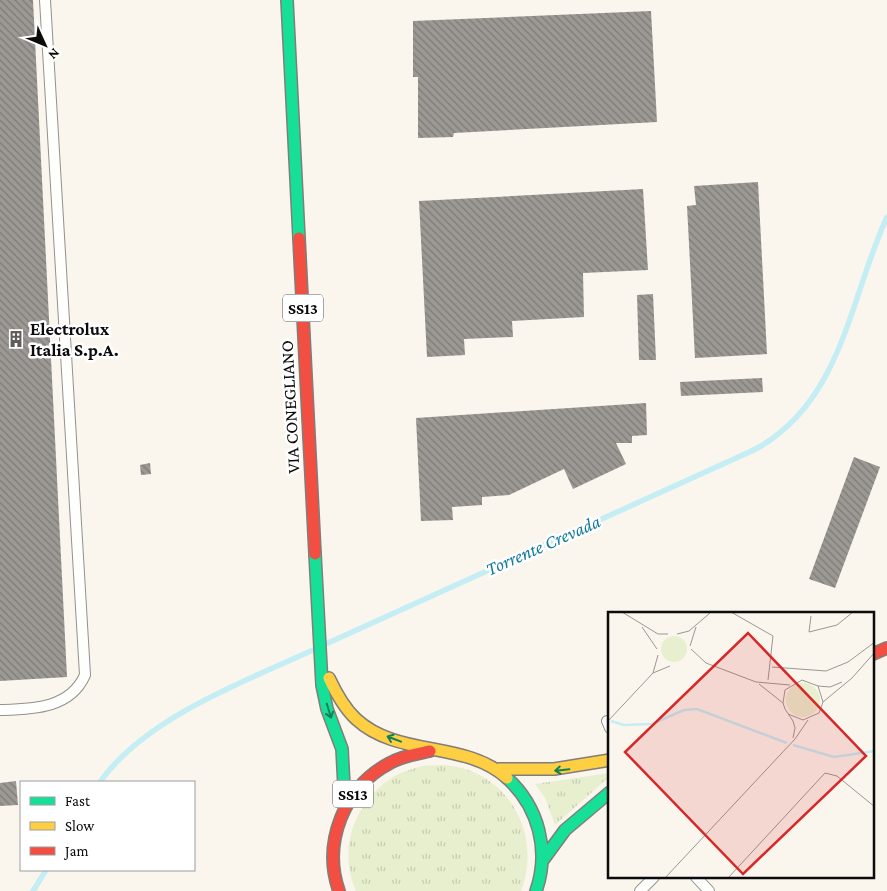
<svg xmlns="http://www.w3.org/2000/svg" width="887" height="891" font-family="'Crimson Pro',serif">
<defs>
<pattern id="grass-tufts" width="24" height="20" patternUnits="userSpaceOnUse" patternTransform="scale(1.25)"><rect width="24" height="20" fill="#e8efce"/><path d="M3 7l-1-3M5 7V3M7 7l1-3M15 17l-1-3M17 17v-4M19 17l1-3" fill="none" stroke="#c6ccb0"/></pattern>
<pattern id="building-back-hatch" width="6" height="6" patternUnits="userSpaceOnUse" patternTransform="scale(1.25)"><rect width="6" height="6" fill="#9c9894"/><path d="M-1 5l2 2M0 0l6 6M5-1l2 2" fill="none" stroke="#7d7a77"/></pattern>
</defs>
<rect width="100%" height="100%" fill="#faf6ee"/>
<path fill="url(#grass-tufts)" d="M422 766C432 766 443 764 453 766 511 776 542 837 521 891H356C337 849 355 801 393 777 401 772 413 769 422 766Z
M609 773V777L555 825 545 798 535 784Z"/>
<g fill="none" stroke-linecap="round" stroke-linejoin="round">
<path stroke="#c4edf4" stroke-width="5.5" d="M328 643 723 464C735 458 749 453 761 446 843 397 850 297 887 217
M100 782C145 718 243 682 313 650
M33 891 46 870"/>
</g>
<path fill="url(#building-back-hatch)" d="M0 0H33L67 677 0 681Z
M651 11 657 122 454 133 453 137 418 138V77H413V21Z
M758 182 767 354 695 358 687 206 696 205 694 186Z
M643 189 648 270 583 273 584 317 512 321 513 337 464 339 465 355 427 357 419 201Z
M653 294 656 360H639L637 295Z
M762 378 763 392 681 396 680 382Z
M646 403 647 435 632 436V443H616L626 464 573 489 564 469 509 495 482 497V505L452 507 453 520 421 521 416 418Z
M854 457 880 467 835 588 809 579Z
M150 463 151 474 141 475 140 465Z
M16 781 18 805 0 806V783Z"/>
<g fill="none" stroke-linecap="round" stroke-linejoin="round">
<g stroke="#93918d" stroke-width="12">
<path id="lane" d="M0 710C32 709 70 709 85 675L45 0
M607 721 610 728
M696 877 709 891
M640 891 654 877"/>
</g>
<g stroke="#807e7a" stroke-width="14">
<path id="fast" d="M287 0 299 238
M315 554 322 685 327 709 342 749 345 805
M507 778C539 807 550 851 536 891
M543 860 565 830 610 792"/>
</g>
<g stroke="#807e7a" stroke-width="14">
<path id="slow" d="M329 678C336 693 344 708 356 719 398 758 465 740 507 778
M499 769H554L610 760"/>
</g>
<g stroke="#807e7a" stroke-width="14">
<path id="jam" d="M299 238 315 554
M873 654 887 648
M339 891C322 843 344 787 390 763 402 756 416 754 430 751"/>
</g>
<use href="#lane" stroke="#fefefc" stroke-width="10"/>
<use href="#fast" stroke="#16e098" stroke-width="11"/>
<use href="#slow" stroke="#ffcf43" stroke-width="11"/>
<use href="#jam" stroke="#f24e42" stroke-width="11"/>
</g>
<defs><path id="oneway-shaft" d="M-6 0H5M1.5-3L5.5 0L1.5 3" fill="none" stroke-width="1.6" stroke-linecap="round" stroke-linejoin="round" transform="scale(1.25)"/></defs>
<g stroke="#118059">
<use href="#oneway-shaft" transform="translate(329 711) rotate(73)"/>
<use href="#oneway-shaft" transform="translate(394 739) rotate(-159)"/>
<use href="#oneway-shaft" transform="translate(562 770) rotate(174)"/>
</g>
<defs>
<g id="building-bare" transform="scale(1.35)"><path d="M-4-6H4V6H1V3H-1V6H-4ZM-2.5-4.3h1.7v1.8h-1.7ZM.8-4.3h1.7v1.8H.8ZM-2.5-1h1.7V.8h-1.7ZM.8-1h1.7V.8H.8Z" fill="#5f5d5a" stroke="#fff" stroke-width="2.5" paint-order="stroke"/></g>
</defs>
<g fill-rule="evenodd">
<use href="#building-bare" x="16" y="339"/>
</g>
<g text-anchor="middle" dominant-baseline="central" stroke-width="5" stroke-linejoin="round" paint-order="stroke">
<g fill="#fff" stroke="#545454" stroke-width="1">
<rect x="283" y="294.5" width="40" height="27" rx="4"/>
<rect x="333" y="780.5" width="40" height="27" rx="4"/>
</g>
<g font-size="16" font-weight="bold" fill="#0b0b0b">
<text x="303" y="308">SS13</text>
<text x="353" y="794">SS13</text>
</g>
<g font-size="18" font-weight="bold" fill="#0b0b0b" stroke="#fff" text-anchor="start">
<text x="30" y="329">Electrolux<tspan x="30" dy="21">Italia S.p.A.</tspan></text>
</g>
<g font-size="18" fill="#0b0b0b" stroke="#fff">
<text transform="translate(290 407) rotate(-93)">VIA CONEGLIANO</text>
</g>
<g font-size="19" font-style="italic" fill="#137b9e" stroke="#fff">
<text transform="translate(543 545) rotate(-24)">Torrente Crevada</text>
</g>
</g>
<g transform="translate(608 612)">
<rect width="266" height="266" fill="#faf6ee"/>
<path d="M53 37a13 13 0 1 1 26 0a13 13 0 1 1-26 0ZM178 88a17 17 0 1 1 34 0a17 17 0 1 1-34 0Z" fill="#e8efce"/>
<path fill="none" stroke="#c4edf4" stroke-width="2.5" d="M3 109 16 113 44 112 76 98 89 97 179 131M185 133 226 145 267 139"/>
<path fill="none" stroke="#9a9893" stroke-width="1" d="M14 0 50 22H60M123 0 165 24 160 68M203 4 201 20 229 13 245 0M34 15 49 37M69 22 81 19 102 1M82 34 88 15M83 37 98 51 148 70 182 73M164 55 218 59 240 50 267 30M45 61 50 43M151 72 175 91M210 74 222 75 234 70M215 90 244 66 267 40M180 102 195 108 211 101 215 90 210 74 194 68 177 78 175 91 177 97 185 109 187 116 185 126M0 109 45 61 62 54M57 266 187 127 200 108M120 266 217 161 229 164 267 195"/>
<path fill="#d62828" fill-opacity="0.15" stroke="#d62828" stroke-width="2.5" d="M140 21 258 144 135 262 17 140Z"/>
<rect width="266" height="266" fill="none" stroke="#0b0b0b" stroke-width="2.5"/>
</g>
<rect x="20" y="781" width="175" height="90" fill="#ffffff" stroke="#9d9d9d"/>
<rect x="30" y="797" width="25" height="8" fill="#16e098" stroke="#9d9d9d"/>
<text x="65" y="806" font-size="15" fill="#0b0b0b">Fast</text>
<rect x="30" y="822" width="25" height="8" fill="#ffcf43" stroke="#9d9d9d"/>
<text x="65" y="831" font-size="15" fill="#0b0b0b">Slow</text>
<rect x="30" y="847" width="25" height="8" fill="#f24e42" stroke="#9d9d9d"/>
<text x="65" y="856" font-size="15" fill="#0b0b0b">Jam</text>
<g transform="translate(45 45) rotate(134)" stroke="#ffffff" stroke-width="4" paint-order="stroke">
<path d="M0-4L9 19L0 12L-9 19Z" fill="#0b0b0b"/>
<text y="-8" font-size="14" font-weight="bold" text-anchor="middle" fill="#0b0b0b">N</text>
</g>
</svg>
